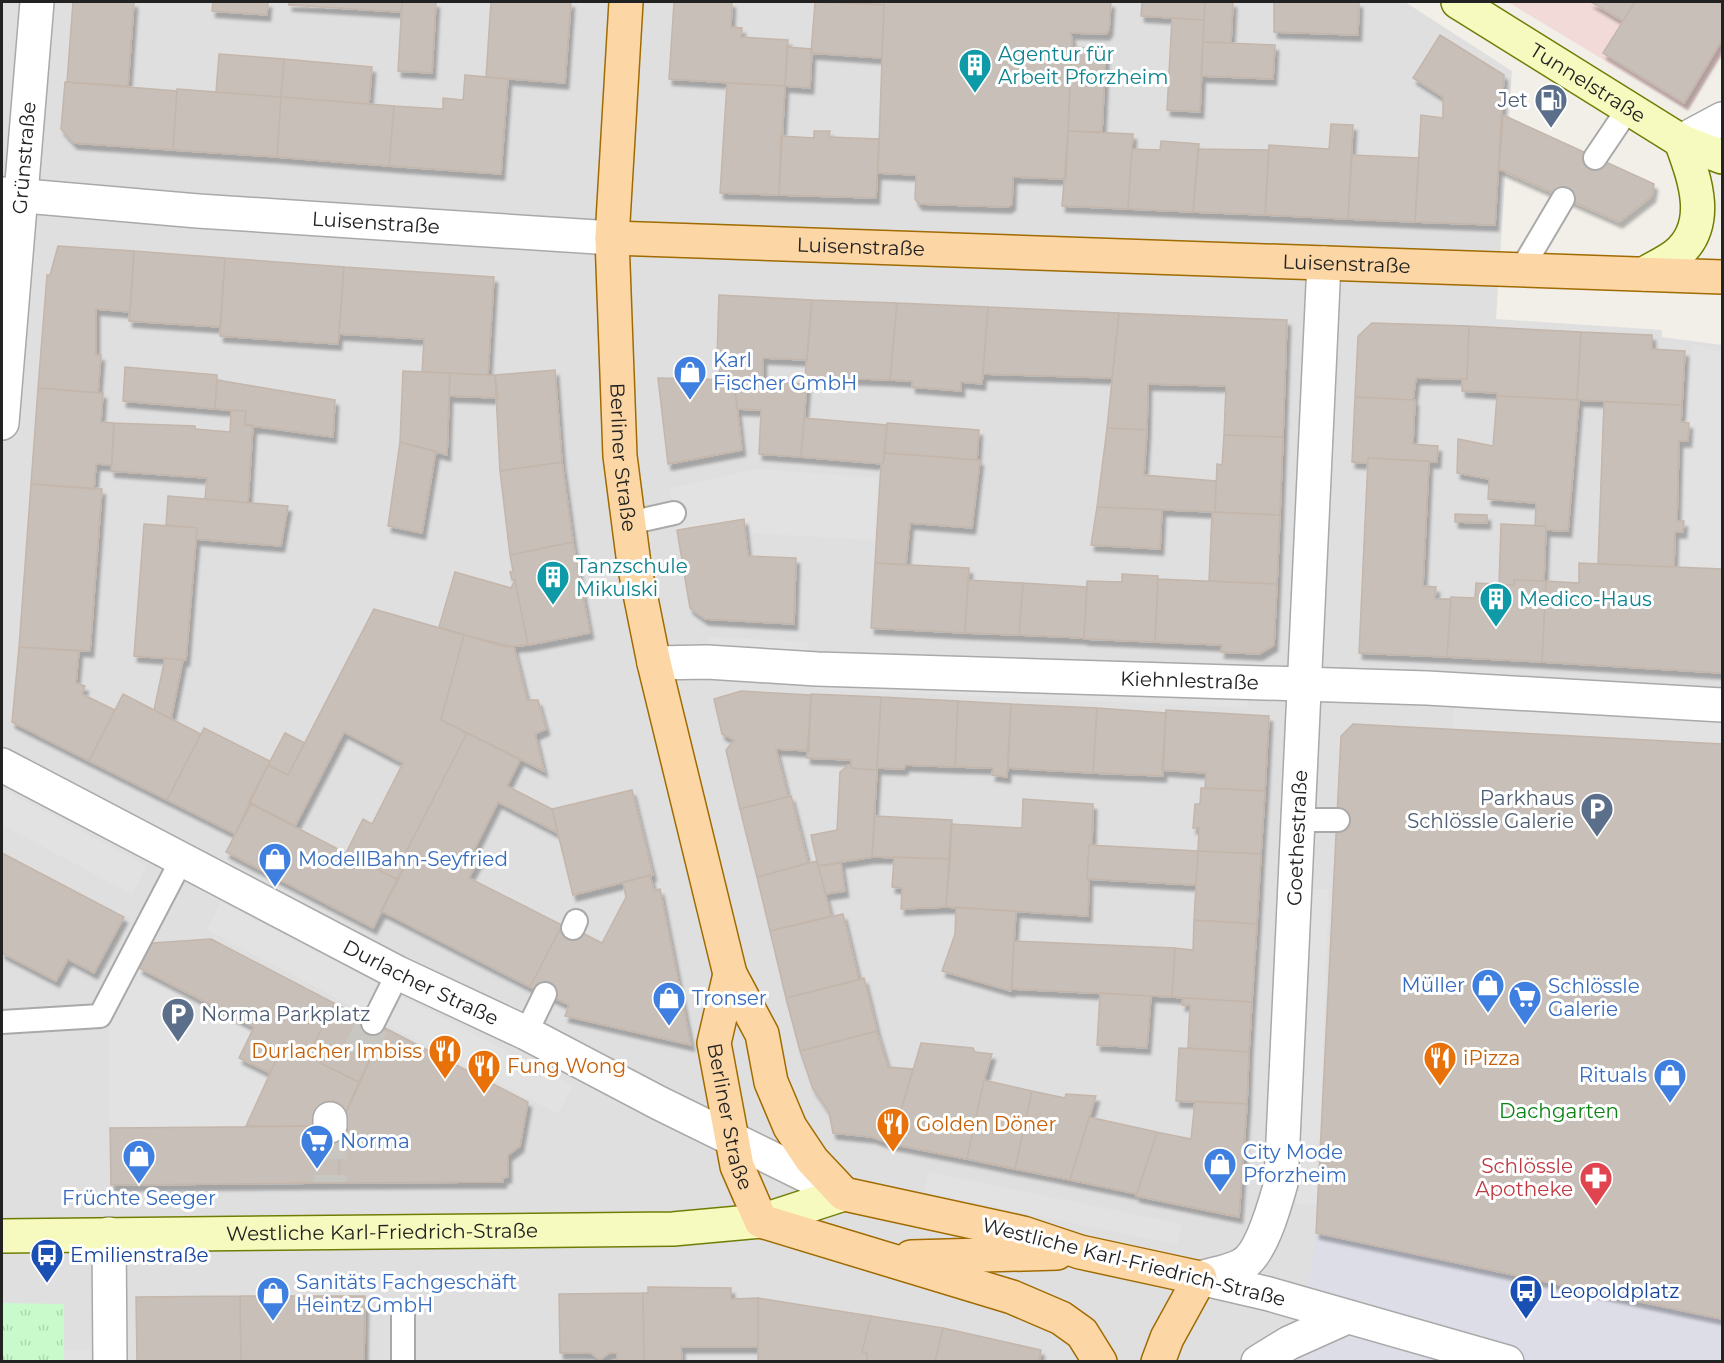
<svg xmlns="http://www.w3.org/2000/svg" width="1724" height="1363" font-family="Montserrat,sans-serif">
<defs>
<pattern id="park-tufts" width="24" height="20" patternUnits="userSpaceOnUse" patternTransform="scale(1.5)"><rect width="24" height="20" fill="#c8facc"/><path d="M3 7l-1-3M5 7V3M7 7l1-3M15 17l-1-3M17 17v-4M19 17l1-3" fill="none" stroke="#acd6af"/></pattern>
<filter id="shadow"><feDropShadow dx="3.5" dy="6" stdDeviation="1.5" flood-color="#0004"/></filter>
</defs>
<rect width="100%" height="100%" fill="#f2efe9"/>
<path fill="#e0dfdf" d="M2 2H1405L1512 71 1496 319 1662 330V337L1722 345V1361L2 1362Z"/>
<path fill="#f2dad9" d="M1508 2H1722V55L1688 111Z"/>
<path fill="url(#park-tufts)" d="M2 1303 64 1304V1361H2Z"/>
<path fill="#e2e2e2" d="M1692 344 1722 352V569L1674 567Z
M757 469 878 478 874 540 751 533 743 519 677 530 670 488Z
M709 637 808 642 807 668 707 662Z
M817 669 1248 682 1247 708 816 689Z
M1455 689 1722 705V743L1453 731Z
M2 789 147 866 132 894 2 825Z
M1308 889H1329L1317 1205 1296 1204Z
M221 902 573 1086 558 1114 207 930Z
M139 968 254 1027 270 1073 246 1126 110 1128 109 1027Z
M929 1172 1182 1224 1177 1245 924 1192Z
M64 1350H90L91 1361H64Z"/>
<path fill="#dddde8" d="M1316 1233 1722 1319V1361L1298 1362Z"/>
<path fill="#c7bfb8" stroke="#c4b6ab" stroke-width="1.5" filter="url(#shadow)" d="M73 2H134L128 86 67 82Z
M213 2H268L267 15 212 11Z
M289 2H402L401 12 289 5Z
M402 2H436L432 73 398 71Z
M491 2H571L565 83 486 77Z
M674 2H732L731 27 742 28 741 37 788 40 785 86 669 79Z
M815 2 884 5 882 58 811 53Z
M857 2H884V5L856 3Z
M884 2H1111L1109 30 1106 34 1070 33 1072 38 1066 179 1013 177 1012 204 1008 207 919 204 915 199 916 175 878 173Z
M1142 2H1205L1204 20 1141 16Z
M1205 2H1233L1231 43 1203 42Z
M1274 2H1359L1358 35 1274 32Z
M1591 2H1635L1623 21Z
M1635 2H1722V40L1684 103 1603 53Z
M1172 18 1204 20 1200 112 1167 110Z
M1440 35 1504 75 1495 225 1415 222 1421 115 1443 118V97L1413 78Z
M1203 42 1275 45 1273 79 1201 76Z
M787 47 812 49 810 88 785 86Z
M1072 47 1106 49 1102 132 1068 131Z
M219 54 284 59 281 97 216 92Z
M284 59 372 67 369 104 281 97Z
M465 75 508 79 501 174 389 166 394 106 443 109V98L463 100Z
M65 82 177 91 173 150 74 143 61 129Z
M727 83 785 86 779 195 720 193Z
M177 89 281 97 277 157 173 150Z
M281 97 394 106 389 166 277 157Z
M1503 115 1654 184 1652 196 1619 222 1499 169Z
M1331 124 1353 125 1348 219 1265 215 1269 145 1329 149Z
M814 131H830L829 137 879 139 876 198 779 195 781 136 814 138Z
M1068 131 1133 134 1128 209 1062 206Z
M1161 141 1199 144 1193 212 1128 209 1132 149 1160 150Z
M1198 149 1269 150 1265 215 1193 212Z
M1352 155 1419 158 1415 222 1348 219Z
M58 246 134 251 130 312 96 309V355H101L98 393 38 388 47 275H50Z
M134 251 225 258 220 327 129 321Z
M225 258 344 267 338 344 220 336Z
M344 267 494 277 488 375 422 372 424 339 339 334Z
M719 295 812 300 807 360 763 358V381L719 379 720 357H717Z
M812 300 897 303 890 380 805 377Z
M897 303 988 307 982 384 961 382V391L912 387V381L890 380Z
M988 307 1119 313 1112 378 983 374Z
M1119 313 1287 320 1283 437 1224 435 1226 386 1148 384 1147 430 1107 428Z
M1372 323 1469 326 1467 379 1416 378 1413 400 1355 397 1358 336Z
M1469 326 1581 332 1577 400 1497 396V393L1462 391V379H1467Z
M1581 332 1652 335V349L1685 351 1682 405 1577 400Z
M125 367 217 375 215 409 123 401Z
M555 370 562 462 500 471 495 375Z
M403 371 450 373 447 455 400 442Z
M450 373 495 375 498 398 449 396Z
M658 378 734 380 742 450 668 464Z
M217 380 335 400 333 437 245 425 246 411 215 409Z
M734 380 807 384 801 457 759 454 761 410 737 409Z
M38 388 103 393 101 422 114 423 112 465 96 464 94 489 31 484Z
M1497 396 1579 400 1568 531 1546 530V526H1535L1536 503 1488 499 1489 479 1457 473 1458 439 1493 446Z
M1355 397 1415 400 1413 444 1438 446 1437 462 1368 458V463L1352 462Z
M1604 402 1682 405 1681 422 1689 423 1688 441H1679L1677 521H1684L1683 532H1675L1674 567 1598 564Z
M231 410 246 411 245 425H253L248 503 205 499 207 478 111 471 114 423 195 426V429L230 432Z
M804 418 887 425 883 464 801 457Z
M887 423 979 430 977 460 885 453Z
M1107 428 1147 430 1144 475 1216 481 1215 512 1097 507Z
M1224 435 1283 437 1280 515 1215 512 1217 464 1222 465Z
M400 442 436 451 422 533 388 526Z
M885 453 980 460 972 528 910 523 906 565 875 563 881 464H883Z
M1368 458 1429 461 1423 586 1436 587 1435 599H1451L1447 657 1359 653Z
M562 462 573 542 510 555 500 471Z
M31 484 102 489 90 651 19 647Z
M168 496 288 506 281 546 196 539 197 528 166 525Z
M1097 507 1162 510 1160 549 1091 545Z
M1212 512 1280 515 1277 584 1209 581Z
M1455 514 1487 515V523L1455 522Z
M744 519 748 556 796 558 794 624 705 619 690 608 677 530Z
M144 524 197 528 186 660 134 656Z
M1501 524 1546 526 1544 581 1514 580V585H1499Z
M573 542 590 633 528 645 515 580H512L510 572 513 571 510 555Z
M875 563 969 568 965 633 871 628Z
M1579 563 1722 569V673L1542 662 1546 581 1579 583Z
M455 572 511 588 515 580 528 645 505 647 439 627Z
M1122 574 1158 576 1155 642 1084 639 1087 581 1122 582Z
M1158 579 1277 584 1274 645 1259 654 1221 652 1222 645 1155 642Z
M968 580 1023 583 1019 635 965 633Z
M1514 580 1546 581 1542 662 1447 657 1451 597 1475 598 1476 583 1514 585Z
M1023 583 1087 587 1084 638 1019 635Z
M374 609 464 635 441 720 467 733 404 856 408 859 398 880 346 853 363 819 372 824 403 763 344 732 295 826 249 802 268 765 288 775Z
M464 635 514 647 527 700H538L546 729 535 734 544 771 441 720Z
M19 647 79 651 76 683 85 686 82 694 115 710 89 761 12 722Z
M165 658 183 660 171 719 154 710Z
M741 691 811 695 809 751 776 749 788 797 740 809 726 750 734 740 722 734 714 699Z
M123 694 201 734 167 800 89 761Z
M811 694 881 697 877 770 851 768V760L807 758Z
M881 697 958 701 955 767 905 765 904 769 877 768Z
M958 701 1011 704 1007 777 992 775 993 768 955 767Z
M1011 704 1097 708 1093 773 1008 768Z
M1097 708 1166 713 1163 776 1093 773Z
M1166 710 1269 716 1265 791 1205 788 1206 773 1162 770Z
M1353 724 1722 744V1319L1316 1233 1341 736Z
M204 728 270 761 235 834 167 800Z
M285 733 305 743 288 775 268 765Z
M467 733 520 760 507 786 552 809 558 833 498 802 474 850 482 854 469 878 562 925 530 987 381 911 408 859 404 856Z
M848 765H851V768L877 770 872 857 818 866 811 835 837 830 840 772Z
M1201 788 1265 791 1261 854 1198 851 1199 828H1193L1195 804H1200Z
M632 790 653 875 573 895 552 809Z
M791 796 808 863 757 877 740 809Z
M1023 799 1093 804 1092 845H1089L1087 879H1089L1088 916 946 907 951 824 1022 828Z
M251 804 398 880 373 928 226 852Z
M875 816 952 820 950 859 872 857Z
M1089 845 1198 851 1196 885 1087 879Z
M1198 851 1261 854 1257 924 1194 920Z
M2 853 124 917 94 973 68 959 56 981 2 953Z
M894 857 950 859 946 907 901 909 902 888 892 887Z
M817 861 831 916 770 931 757 877Z
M841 863 845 891 826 894 818 866Z
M650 875 654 891 660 889 691 1045 565 1016 569 1005 530 987 563 923 602 943 626 897 623 882Z
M956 907 1016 911 1011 991 942 971 955 934Z
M843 914 859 980 786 998 770 931Z
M1194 920 1257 924 1252 1002 1172 997 1175 948 1193 950Z
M211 939 334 1003 308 1056 284 1043 270 1073 239 1058 254 1027 139 968 152 943Z
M1014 941 1175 948 1172 997 1012 989Z
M864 978 877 1031 800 1051 786 998Z
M1100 993 1151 996 1147 1048 1097 1045Z
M1183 998 1252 1002 1249 1052 1188 1048 1190 1005H1182Z
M334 1003 385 1028 359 1082 320 1063 322 1059 310 1052Z
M385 1028 528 1102 520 1146 508 1155V1177L503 1178V1182L339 1183 340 1126Z
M877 1031 888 1067 913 1069 891 1144 872 1137 833 1133 829 1112 813 1089 800 1051Z
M284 1043 308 1056 310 1052 322 1059 320 1063 359 1082 340 1126H246Z
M921 1043 973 1048 975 1052 992 1054 984 1080 967 1159 891 1144Z
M1179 1048 1249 1052 1247 1104 1176 1101Z
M984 1080 1032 1091 1015 1169 967 1159Z
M1032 1091 1065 1098 1066 1094 1096 1096 1070 1180 1015 1169Z
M1195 1101 1247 1104 1239 1217 1136 1196 1157 1132 1191 1139Z
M1089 1117 1157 1132 1137 1194 1070 1180Z
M340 1126 339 1183 111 1185 110 1128Z
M648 1287 731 1288V1299L758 1298V1347H681L682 1362H644L643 1293H648Z
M643 1293 644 1362H617V1353H609L600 1360 591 1353H560L559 1294Z
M240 1296 241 1362H137L136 1297Z
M240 1296H365L364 1362H241Z
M758 1298 871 1316 862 1352 867 1353V1362H758Z
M871 1316 943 1328 935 1362H867V1353L862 1352Z
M943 1328 1041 1350 1039 1362H935Z"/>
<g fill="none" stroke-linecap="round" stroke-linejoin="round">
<path stroke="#c8c6c1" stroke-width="33" stroke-dasharray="33 16" stroke-linecap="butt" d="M358 1055 373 1023
M330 1126V1182"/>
<g stroke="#a9a9a9" stroke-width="26">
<path id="service" d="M1595 158 1628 109
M1521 270 1563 199
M629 523 674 513
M1300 820H1338
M573 928 576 921
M2 1022 100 1016 182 859
M373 1023 398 973
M526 1033 545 994
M403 1362V1313"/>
</g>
<g stroke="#a9a9a9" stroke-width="36">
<path id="pedestrian" d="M330 1119V1126
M1200 1278 1269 1294 1507 1362
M1258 1362 1289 1343 1347 1317"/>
</g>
<g stroke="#a9a9a9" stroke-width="36">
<g id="minor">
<path d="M1681 141 1722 119"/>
<path id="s1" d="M2 423 37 2"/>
<path id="s2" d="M654 663 707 662 817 669 1427 688 1722 705"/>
<path id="s3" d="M2 765 398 973 526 1033 659 1103 842 1193"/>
<path d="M109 1234 110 1362"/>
<path id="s4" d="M1200 1278C1213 1274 1228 1272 1240 1266 1261 1257 1275 1204 1281 1183L1324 263"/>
</g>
</g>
<g stroke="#a9a9a9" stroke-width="36">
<g id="tertiary">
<path id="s5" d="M2 194 198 211 612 238"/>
</g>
</g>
<g stroke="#707d05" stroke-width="36">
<g id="secondary">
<path id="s6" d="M1458 2 1681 141 1722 157"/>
<path d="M1644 274C1654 268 1667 262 1676 255 1713 225 1694 177 1681 141"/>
<path id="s7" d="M2 1236 673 1229 761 1221 844 1194"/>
</g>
</g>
<g stroke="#a06b00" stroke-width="36">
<g id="primary">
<path id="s8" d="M626 2 612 238 620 456 634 564 654 663 730 974 762 1034 771 1082 790 1127 812 1160 844 1194 1023 1233 1080 1252 1200 1278 1167 1338 1158 1362"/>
<path id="s9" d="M612 238 1722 277"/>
<path id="s10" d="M730 974 714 1043 737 1166 761 1221 1012 1297 1061 1318 1082 1333 1100 1362"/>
<path d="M911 1257 1057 1253"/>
</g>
</g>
<use href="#service" stroke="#fff" stroke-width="22"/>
<use href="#pedestrian" stroke="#fff" stroke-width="33"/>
<use href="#minor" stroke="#fff" stroke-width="33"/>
<use href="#tertiary" stroke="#fff" stroke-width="33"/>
<use href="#secondary" stroke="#f7fabf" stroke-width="33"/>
<use href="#primary" stroke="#fcd6a4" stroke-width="33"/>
</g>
<defs>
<g id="building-pin" transform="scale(1.725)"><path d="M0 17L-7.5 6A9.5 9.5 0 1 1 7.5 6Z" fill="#0f9aa8" stroke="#fff"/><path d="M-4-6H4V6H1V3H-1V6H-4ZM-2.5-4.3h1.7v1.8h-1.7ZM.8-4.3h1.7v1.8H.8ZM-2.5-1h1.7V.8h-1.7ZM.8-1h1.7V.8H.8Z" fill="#fff"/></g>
<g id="fuel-pin" transform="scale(1.725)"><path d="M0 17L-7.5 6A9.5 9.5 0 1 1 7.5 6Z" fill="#5c6f8a" stroke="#fff"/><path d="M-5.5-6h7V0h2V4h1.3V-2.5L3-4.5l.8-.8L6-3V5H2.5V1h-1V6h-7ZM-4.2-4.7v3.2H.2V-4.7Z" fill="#fff"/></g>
<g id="shop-pin" transform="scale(1.725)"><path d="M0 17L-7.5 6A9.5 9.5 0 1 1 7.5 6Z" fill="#3f7fe0" stroke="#fff"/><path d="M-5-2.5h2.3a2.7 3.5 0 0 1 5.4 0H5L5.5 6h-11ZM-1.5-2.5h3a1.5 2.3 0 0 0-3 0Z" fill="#fff"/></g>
<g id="parking-pin" transform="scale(1.725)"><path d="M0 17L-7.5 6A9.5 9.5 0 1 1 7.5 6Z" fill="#5c6f8a" stroke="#fff"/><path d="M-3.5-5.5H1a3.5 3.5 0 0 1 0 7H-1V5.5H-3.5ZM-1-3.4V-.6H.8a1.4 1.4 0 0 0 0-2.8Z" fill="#fff"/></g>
<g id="supermarket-pin" transform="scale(1.725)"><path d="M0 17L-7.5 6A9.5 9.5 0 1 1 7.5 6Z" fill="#3f7fe0" stroke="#fff"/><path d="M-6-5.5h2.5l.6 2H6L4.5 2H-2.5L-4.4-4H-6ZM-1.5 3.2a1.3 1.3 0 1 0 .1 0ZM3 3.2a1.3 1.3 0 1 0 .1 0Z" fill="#fff"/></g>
<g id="restaurant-pin" transform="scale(1.725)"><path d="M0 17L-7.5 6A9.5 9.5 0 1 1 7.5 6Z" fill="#e8710a" stroke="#fff"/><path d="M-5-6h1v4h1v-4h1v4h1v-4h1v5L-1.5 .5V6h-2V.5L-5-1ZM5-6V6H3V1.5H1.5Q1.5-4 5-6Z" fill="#fff"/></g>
<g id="pharmacy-pin" transform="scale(1.725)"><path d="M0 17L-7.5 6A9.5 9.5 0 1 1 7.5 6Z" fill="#e0444e" stroke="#fff"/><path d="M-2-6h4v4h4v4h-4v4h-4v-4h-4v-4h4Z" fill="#fff"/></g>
<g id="bus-pin" transform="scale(1.725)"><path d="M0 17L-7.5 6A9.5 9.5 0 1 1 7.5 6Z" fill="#1a4fb4" stroke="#fff"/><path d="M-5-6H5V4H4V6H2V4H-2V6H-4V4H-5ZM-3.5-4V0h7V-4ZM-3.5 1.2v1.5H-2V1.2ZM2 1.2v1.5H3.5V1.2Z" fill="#fff"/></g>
</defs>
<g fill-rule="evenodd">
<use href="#building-pin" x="975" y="65"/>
<use href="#fuel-pin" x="1551" y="100"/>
<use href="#shop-pin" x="690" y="372"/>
<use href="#building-pin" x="553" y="577"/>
<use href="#building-pin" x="1496" y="599"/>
<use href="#parking-pin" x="1597" y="809"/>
<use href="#shop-pin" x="275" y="859"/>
<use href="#shop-pin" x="1488" y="985"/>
<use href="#supermarket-pin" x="1525" y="997"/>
<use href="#shop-pin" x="669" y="998"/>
<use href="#parking-pin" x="178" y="1014"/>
<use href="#restaurant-pin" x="445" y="1051"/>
<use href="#restaurant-pin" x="1440" y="1058"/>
<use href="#restaurant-pin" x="484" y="1066"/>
<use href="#shop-pin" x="1670" y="1075"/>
<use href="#restaurant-pin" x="893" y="1124"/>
<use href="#supermarket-pin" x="317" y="1141"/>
<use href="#shop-pin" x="139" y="1156"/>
<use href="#shop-pin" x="1220" y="1164"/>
<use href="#pharmacy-pin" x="1596" y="1178"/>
<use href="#bus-pin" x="47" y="1255"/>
<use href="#bus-pin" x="1526" y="1291"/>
<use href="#shop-pin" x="273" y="1293"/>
</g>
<g text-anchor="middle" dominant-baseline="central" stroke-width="6" stroke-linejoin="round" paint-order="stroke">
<g font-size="20" fill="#0d838f" stroke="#fff" text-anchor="start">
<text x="998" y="54">Agentur für<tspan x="998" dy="23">Arbeit Pforzheim</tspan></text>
<text x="576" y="566">Tanzschule<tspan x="576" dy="23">Mikulski</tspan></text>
<text x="1519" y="599">Medico-Haus</text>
</g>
<g font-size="20" fill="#222" stroke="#fff">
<text stroke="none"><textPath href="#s6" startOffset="153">Tunnelstraße</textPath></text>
<text stroke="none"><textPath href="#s1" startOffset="266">Grünstraße</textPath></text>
<text stroke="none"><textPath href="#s5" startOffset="375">Luisenstraße</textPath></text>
<text stroke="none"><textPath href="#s9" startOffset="249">Luisenstraße</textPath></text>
<text stroke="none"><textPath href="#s9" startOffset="735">Luisenstraße</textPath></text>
<text stroke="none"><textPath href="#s8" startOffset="456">Berliner Straße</textPath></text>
<text stroke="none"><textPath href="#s2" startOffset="536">Kiehnlestraße</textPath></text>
<text stroke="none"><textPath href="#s4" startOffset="482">Goethestraße</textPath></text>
<text stroke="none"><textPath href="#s3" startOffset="472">Durlacher Straße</textPath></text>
<text stroke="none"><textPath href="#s10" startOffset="146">Berliner Straße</textPath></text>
<text stroke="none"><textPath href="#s7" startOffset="380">Westliche Karl-Friedrich-Straße</textPath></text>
<text transform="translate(1134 1262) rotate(14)">Westliche Karl-Friedrich-Straße</text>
</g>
<g font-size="20" fill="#4e5e75" stroke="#fff" text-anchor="end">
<text x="1528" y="100">Jet</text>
<text x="1574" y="798">Parkhaus<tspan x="1574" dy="23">Schlössle Galerie</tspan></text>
<text x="201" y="1014" text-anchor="start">Norma Parkplatz</text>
</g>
<g font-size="20" fill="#366cbe" stroke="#fff" text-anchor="start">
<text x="713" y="360">Karl<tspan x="713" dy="23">Fischer GmbH</tspan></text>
<text x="298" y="859">ModellBahn-Seyfried</text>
<text x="1465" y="985" text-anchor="end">Müller</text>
<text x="1548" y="986">Schlössle<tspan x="1548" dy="23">Galerie</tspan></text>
<text x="692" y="998">Tronser</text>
<text x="1647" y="1075" text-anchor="end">Rituals</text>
<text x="340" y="1141">Norma</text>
<text x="1243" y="1152">City Mode<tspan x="1243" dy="23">Pforzheim</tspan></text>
<text x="139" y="1198" text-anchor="middle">Früchte Seeger</text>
<text x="296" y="1282">Sanitäts Fachgeschäft<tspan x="296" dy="23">Heintz GmbH</tspan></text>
</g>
<g font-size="20" fill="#c56008" stroke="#fff" text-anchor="start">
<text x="422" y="1051" text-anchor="end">Durlacher Imbiss</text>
<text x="1463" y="1058">iPizza</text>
<text x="507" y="1066">Fung Wong</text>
<text x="916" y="1124">Golden Döner</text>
</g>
<g font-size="20" fill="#0c8416" stroke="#fff">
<text x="1559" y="1111">Dachgarten</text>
</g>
<g font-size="20" fill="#be3a42" stroke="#fff" text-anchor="end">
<text x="1573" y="1166">Schlössle<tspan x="1573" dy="23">Apotheke</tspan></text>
</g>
<g font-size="20" fill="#164399" stroke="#fff" text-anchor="start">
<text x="70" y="1255">Emilienstraße</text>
<text x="1549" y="1291">Leopoldplatz</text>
</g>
</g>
<rect width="1724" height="1363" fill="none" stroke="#222222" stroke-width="6"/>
</svg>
